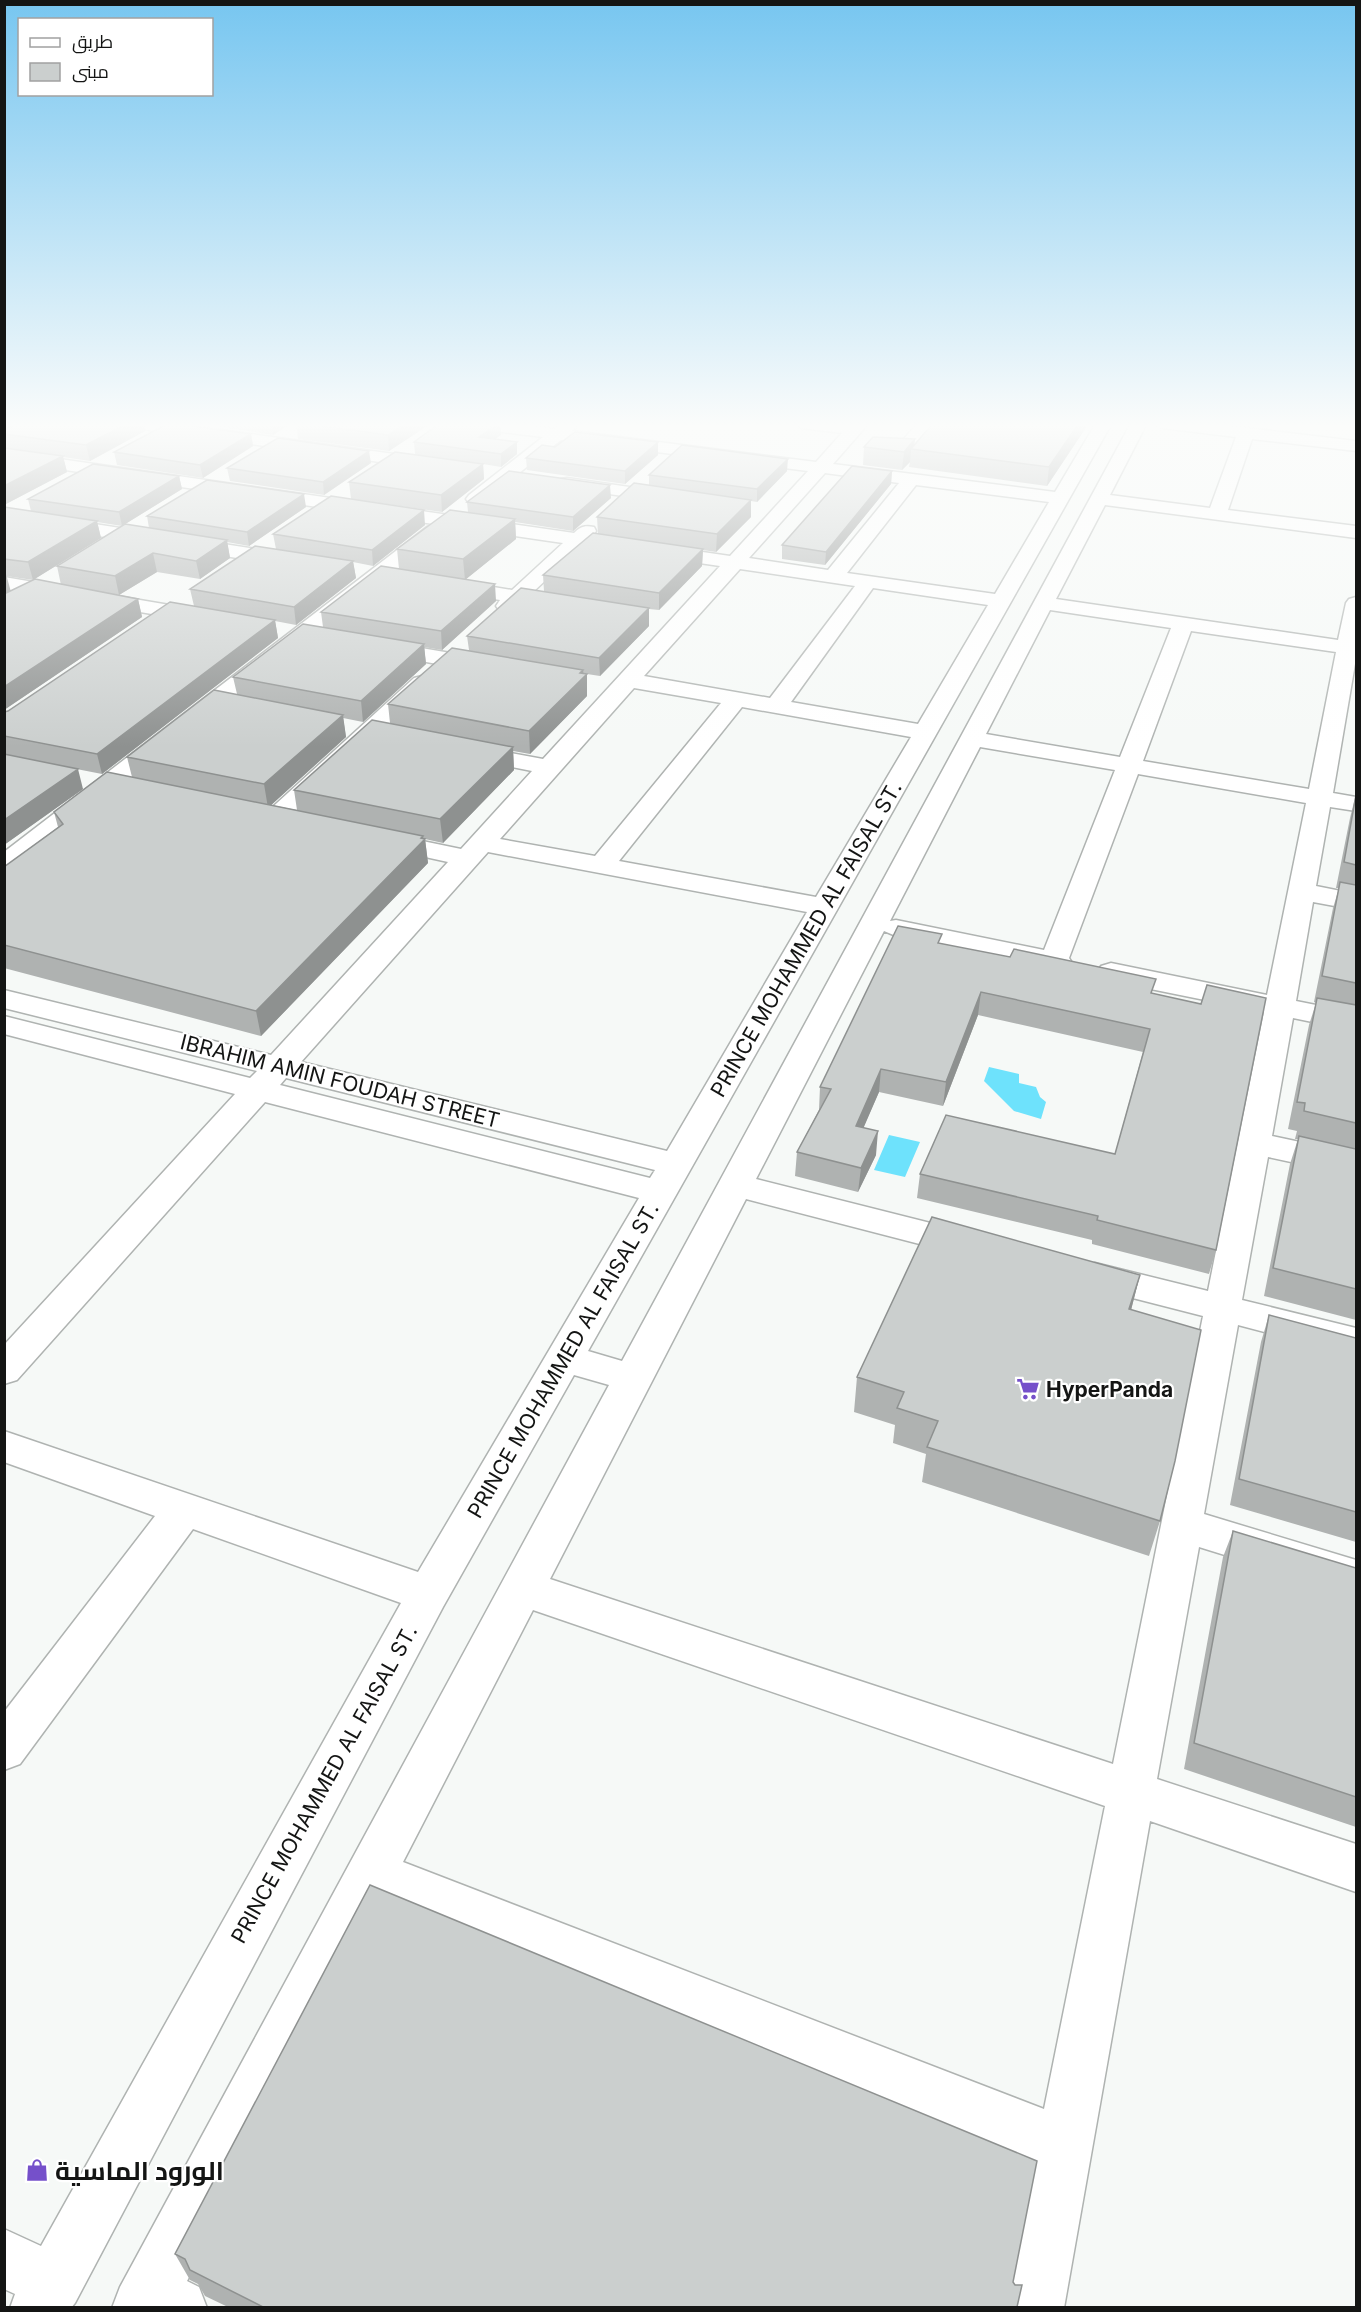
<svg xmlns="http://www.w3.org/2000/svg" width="1361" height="2312" font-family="Inter,Cairo,sans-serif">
<rect width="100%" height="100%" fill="#f6f9f7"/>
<path fill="#6ee2fc" d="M989 1067 1019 1074V1083L1036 1087 1040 1097 1046 1102 1041 1119 1014 1111 984 1081Z
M889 1135 920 1142 905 1177 874 1170Z"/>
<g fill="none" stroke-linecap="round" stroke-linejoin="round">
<g stroke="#afb3b1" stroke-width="3">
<path id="minor" d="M127 423H171L430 459 436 460 439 464 436 468 430 469 135 428Z
M461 423H509L554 429 562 423H580L572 431 816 462 842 433 801 428 793 423H869L833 464 1055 492 1096 423H1112L588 1351 622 1361 1131 423H1147L1110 495 1210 508 1236 437 1162 428 1154 423H1205L1356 441V451L1252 439 1228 510 1356 526V538L1105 505 1056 599 1338 640 1346 603 1349 599 1356 597V658L1333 793 1356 797V811L1330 807 1316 886 1356 894V910L1313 902 1296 1001 1356 1013V1031L1293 1018 1272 1136 1356 1154V1176L1268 1157 1242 1300 1356 1328V1356L1238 1325 1204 1514 1356 1560V1596L1199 1547 1157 1779 1356 1844V1892L1150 1821 1064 2308H1005L1034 2160 383 1902 187 2281 199 2287 207 2308H112L120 2287 609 1385 574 1375 443 1607 75 2303 71 2308H10L15 2294 4 2289V2229L41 2246 401 1603 193 1529 20 1764 4 1770V1712L155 1516 4 1462V1431L418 1572 639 1198 265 1102 17 1380 4 1384V1345L235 1094 4 1034V1016L250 1078 257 1071 4 1008V990L271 1055 448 862 375 846 371 841 375 836 384 833 461 849 532 771 460 757 456 752 460 747 468 745 543 759 720 566 582 546 532 593 564 599 567 603 564 607 557 609 521 603C513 610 509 613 499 610L496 606 500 600 451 592 444 590 441 586 444 582 451 580 512 590 563 543 4 461V451L574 533C580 527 584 525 594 527L596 531 593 536 730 556 808 471 561 440 481 503H469L466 499 469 495 543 437 469 428ZM825 473 899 483 828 570 749 558ZM916 485 1049 502 995 594 847 573ZM740 569 855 586 770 698 644 676ZM873 588 988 605 918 724 791 702ZM1050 610 1171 628 1120 757 986 734ZM1191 631 1336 652 1309 789 1143 761ZM634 688 721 703 595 856 500 839ZM742 707 911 737 816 897 619 861ZM980 747 1115 770 1044 950 896 920 890 921ZM1138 774 1306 803 1267 995 1111 963 1101 966 1097 972 1101 978 1111 981 1264 1012 1208 1291 1095 1263 1082 1267 1077 1276 1082 1285 1203 1316 1113 1764 550 1579 746 1199 966 1256 978 1253 983 1244 978 1235 756 1179 884 931 896 936 1054 970 1067 967 1071 961 1069 958ZM488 852 807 912 667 1151 301 1062ZM286 1078 655 1170 650 1178 280 1085ZM533 1610 1105 1806 1044 2109 403 1862Z
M918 423H935L912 450 895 454 869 452 866 448 869 444 900 443Z
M567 478 671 493 677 494 680 498 677 502 671 503 561 487 558 483 561 479Z
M4 510 288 554 295 556 298 560 295 564 288 566 4 521Z
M434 525 441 527 443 531 441 535 13 871 4 873V852L427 527Z
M4 577 205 611 212 613 215 617 212 621 205 623 4 589Z
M380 641 486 659 494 661 497 666 494 671 486 673 372 652 369 647 372 642Z
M422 676 430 678 433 683 430 688 284 823 275 826 266 823 262 818 266 813 414 678Z"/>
</g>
<use href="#minor" fill="#fff" fill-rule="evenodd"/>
</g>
<path fill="#afb2b1" d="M4 423H144L145 431 90 461 63 457 67 472 4 505Z
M197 423H292L273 435Z
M296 423H427V426L389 451 298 439Z
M440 423H500L501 435 495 439 517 442V454L501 467 483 464 484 479 442 512 351 499 349 482 415 454 414 442Z
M933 423H1089L1047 486 909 467 910 462 902 470 863 465 864 447 915 444Z
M251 434 253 446 203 478 117 465 114 452Z
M658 442V455L625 484 527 470 526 458 555 447Z
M371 463 324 495 230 481 227 468Z
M787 471 757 502 751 501V517L716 552 703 550 702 566 659 610 649 609V626L600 676 587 674V696L530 754 513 751 514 770 443 843 425 839 428 863 261 1036 4 968V867L58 827 54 812 132 777 127 757 237 694 233 677 323 627 321 612 399 569 397 549 468 512 467 502 611 498 573 531 515 522 516 539 466 579 496 601 442 650 424 647 426 664 363 722 343 718 346 737 271 805 297 810 294 790 390 723 388 704 469 650 467 636 544 591 543 575 598 534 597 517 649 486V475Z
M892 471 891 484 825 565 782 559V545Z
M179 476 182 489 122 526 97 522 101 538 33 580 6 576 10 591 61 585 57 566 149 528 147 516 306 507 249 546 227 542 230 558 200 579 157 572 119 595 73 587 138 599 142 617 4 710V507L31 511 28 499Z
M425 525 373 566 353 562 356 578 296 625 275 621 278 638 102 774 56 765 83 789 4 845V712L8 711 194 606 190 589 276 549 273 534Z
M1356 794V1320L1264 1296 1290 1164 1298 1139H1295L1297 1131 1288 1129 1309 1025 1316 1003 1314 1002 1333 908 1339 888H1336L1350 818Z
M940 944 1153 993 1216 1250 1209 1274 1092 1244V1240L917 1198 920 1174 1115 1154 1143 1052 978 1015 943 1106 879 1092 863 1128 876 1155 858 1192 795 1176 797 1152 819 1110 820 1087Z
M1140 1275 1131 1310 1160 1521 1149 1556 922 1482 926 1454 893 1443 895 1425 854 1412 857 1377Z
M1269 1315 1356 1338V1542L1230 1505 1261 1342Z
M1233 1531 1356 1568V1827L1184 1769 1223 1557Z
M175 2254 1013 2282 1017 2307H228L205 2296 198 2284 190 2280Z"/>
<path fill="#8e9190" d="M4 423H24L4 431Z
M128 423H144L145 431 90 461 86 445Z
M271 423H292L273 435Z
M406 423H427V426L389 451 388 435Z
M499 423H500L501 435 480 449 479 437Z
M1079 423H1089L1047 486 1049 467Z
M251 434 253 446 203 478 200 465Z
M915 439 914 449H911L910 462 902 470 904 452Z
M517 442V454L501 467V454Z
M658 442V455L625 484V471Z
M369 451 371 463 324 495 323 482Z
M63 456 67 472 4 505V486Z
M788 459 787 471 757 502V489Z
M483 464 484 479 442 512 441 495Z
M892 471 891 484 825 565 826 552Z
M179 476 182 489 122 526 119 512Z
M610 485 611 498 573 531V517Z
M304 494 306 507 249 546 247 532Z
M751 500V517L716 552 717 534Z
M424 510 425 525 373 566 372 550Z
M515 519 516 539 465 580 463 559Z
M97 521 101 538 33 580 28 562Z
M227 540 230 558 200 579 196 561Z
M703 549 702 566 659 610V593Z
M153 553 157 572 119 595 115 576Z
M353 561 356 578 296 625 294 607Z
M6 574 11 592 4 597V575Z
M495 584 496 601 442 650 441 631Z
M138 599 142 617 4 710V687Z
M649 608V626L600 676 599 658Z
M275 620 278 638 102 774 97 754Z
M424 644 426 664 363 722 361 701Z
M583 670 584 677 587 674V696L530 754 529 731Z
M343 715 346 737 268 808 264 784Z
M513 747 514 770 443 843 440 819Z
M78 769 83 789 4 845V820Z
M423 836 424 841 425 839 428 863 261 1036 256 1011Z
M981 992 978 1015 943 1106 946 1082Z
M881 1069 879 1092 854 1150 856 1126Z
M878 1131 876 1155 858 1192 861 1168Z
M1140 1275 1131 1310 1129 1309Z"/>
<path fill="#cbcfce" stroke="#8e9190" stroke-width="1.5" d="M21 423H128L86 445 4 434V430Z
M169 423 251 434 200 465 114 452Z
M298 423H406L388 435Z
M440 423H499L479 437 517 442 501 454 414 442Z
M933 423H1079L1049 467 911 449Z
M575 432 658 442 625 471 526 458 542 445 555 447Z
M873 437 915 439 904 452 864 447Z
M278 438 369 451 323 482 227 468Z
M682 445 788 459 757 489 649 475Z
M4 448 63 456 4 486Z
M395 452 483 464 441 495 349 482Z
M93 464 179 476 119 512 28 499Z
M852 466 892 471 826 552 782 545Z
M509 471 610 485 573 517 467 502Z
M207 480 304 494 247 532 147 516Z
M634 483 751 500 717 534 597 517Z
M331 496 424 510 372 550 273 534Z
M4 507 97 521 28 562 4 559Z
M450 510 515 519 463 559 397 549Z
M125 524 227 540 196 561 153 553 115 576 57 566Z
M593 533 703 549 659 593 543 575Z
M255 546 353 561 294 607 190 589Z
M381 566 495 584 441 631 321 612Z
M35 579 138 599 4 687V594Z
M521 588 649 608 599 658 467 636Z
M170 602 275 620 97 754 4 736V712L8 711Z
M303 624 424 644 361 701 233 677Z
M452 648 583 670 580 673 587 674 529 731 388 704Z
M214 690 343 715 264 784 127 757Z
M372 720 513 747 440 819 294 790Z
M4 754 78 769 4 820Z
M107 772 423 836 421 838 425 839 256 1011 4 945V867L63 824 54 812Z
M1356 795V865L1344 862Z
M1340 882 1356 885V983L1322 976Z
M898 926 942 934 938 943 1010 957 1014 949 1156 979 1151 993 1201 1004 1207 985 1266 998 1216 1250 1097 1220 1098 1216 920 1174 946 1115 1115 1154 1150 1029 981 992 946 1082 881 1069 856 1126 878 1131 861 1168 797 1152 831 1089 820 1087Z
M1317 998 1356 1005V1123L1304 1111 1305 1103 1297 1102Z
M1299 1136 1356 1149V1289L1273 1268Z
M932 1217 1140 1275 1129 1309 1201 1330 1175 1461 1160 1521 927 1447 938 1421 897 1408 904 1392 857 1377Z
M1269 1315 1356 1338V1512L1239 1479Z
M1233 1531 1356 1568V1797L1194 1743Z
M370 1885 1037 2161 1013 2282 1015 2285H1022L1017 2307H263L190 2270 185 2259 175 2254Z"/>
<linearGradient id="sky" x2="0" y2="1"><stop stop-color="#77c6f0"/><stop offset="0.57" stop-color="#fbfcfb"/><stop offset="1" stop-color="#fbfcfb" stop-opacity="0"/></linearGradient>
<rect width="1361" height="747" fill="url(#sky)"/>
<defs>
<g id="supermarket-bare" transform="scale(1.8)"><path d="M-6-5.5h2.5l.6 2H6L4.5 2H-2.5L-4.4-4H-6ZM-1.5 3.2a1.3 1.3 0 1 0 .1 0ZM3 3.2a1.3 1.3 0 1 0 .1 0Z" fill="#7550ca" stroke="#fff" stroke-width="2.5" paint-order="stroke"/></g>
<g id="shop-bare" transform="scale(1.8)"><path d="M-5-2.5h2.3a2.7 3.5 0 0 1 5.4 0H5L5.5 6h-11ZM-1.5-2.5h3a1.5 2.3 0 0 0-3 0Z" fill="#7550ca" stroke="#fff" stroke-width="2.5" paint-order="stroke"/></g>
</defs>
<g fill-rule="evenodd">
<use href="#supermarket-bare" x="1028" y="1389"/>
<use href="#shop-bare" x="37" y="2170"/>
</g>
<g text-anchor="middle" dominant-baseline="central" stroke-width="4.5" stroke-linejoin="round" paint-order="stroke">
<g font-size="21" fill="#141514" stroke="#fff">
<text transform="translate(806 939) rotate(-60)">PRINCE MOHAMMED AL FAISAL ST.</text>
<text transform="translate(340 1081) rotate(14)">IBRAHIM AMIN FOUDAH STREET</text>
<text transform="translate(563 1360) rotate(-60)">PRINCE MOHAMMED AL FAISAL ST.</text>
<text transform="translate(324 1784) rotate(-61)">PRINCE MOHAMMED AL FAISAL ST.</text>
</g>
<g font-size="21" font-weight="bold" fill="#141514" stroke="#fff" text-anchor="start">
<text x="1046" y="1389">HyperPanda</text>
</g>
<g font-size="26" font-weight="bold" fill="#141514" stroke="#fff" text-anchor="start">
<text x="55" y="2170">الورود الماسية</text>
</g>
</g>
<rect width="1361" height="2312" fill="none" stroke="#141514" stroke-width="12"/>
<rect x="18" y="18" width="195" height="78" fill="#ffffff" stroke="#a1a1a1" stroke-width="1.5"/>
<rect x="30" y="38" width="30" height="9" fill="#ffffff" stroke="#a1a1a1" stroke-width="1.5"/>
<text x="72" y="48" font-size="18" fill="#141514">طريق</text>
<rect x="30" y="63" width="30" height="18" fill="#cbcfce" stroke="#a1a1a1" stroke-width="1.5"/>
<text x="72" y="78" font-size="18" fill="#141514">مبنى</text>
</svg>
